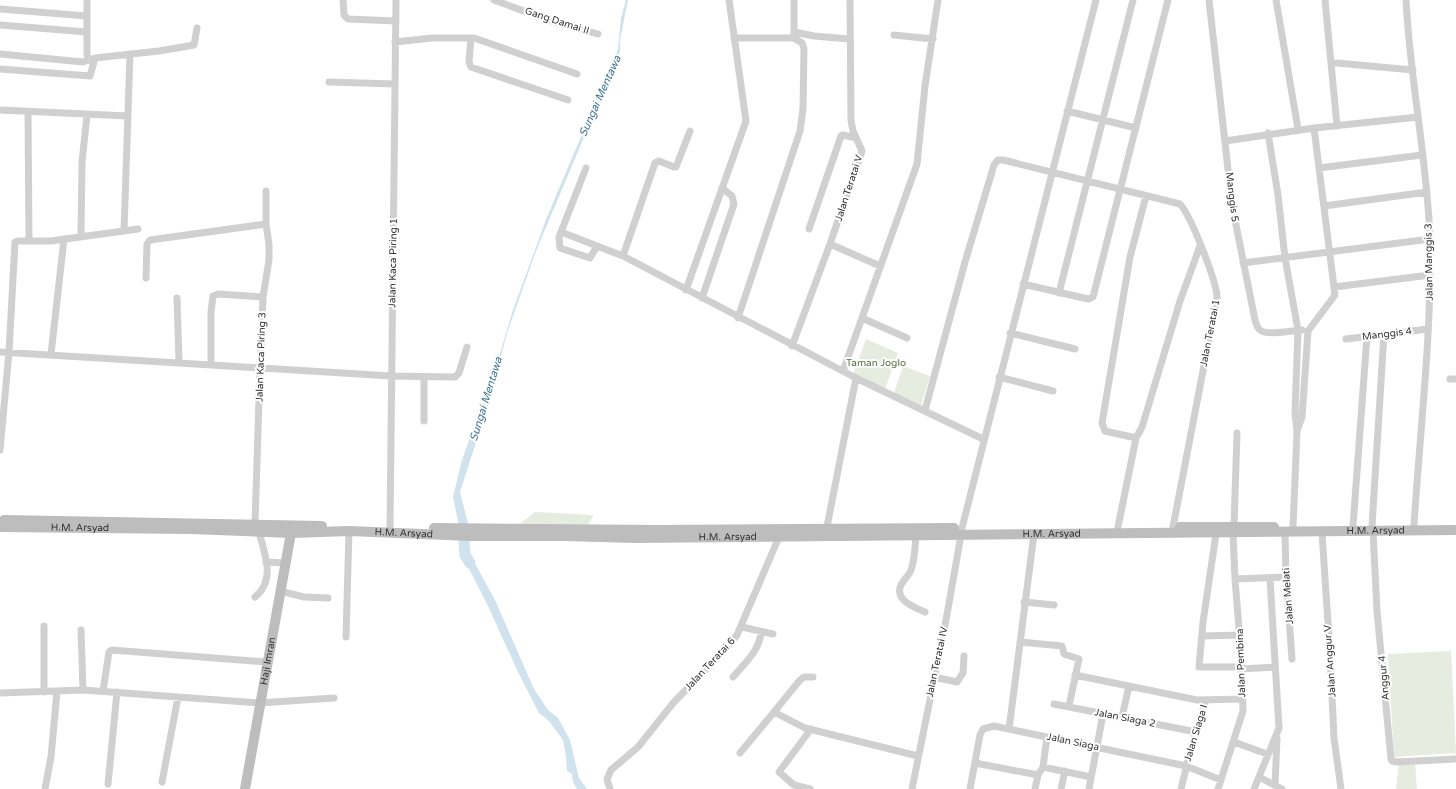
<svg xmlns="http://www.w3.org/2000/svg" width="1456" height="789" font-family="'Varela Round',sans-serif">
<rect width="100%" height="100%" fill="#fff"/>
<path fill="#e6ecdf" d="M866 339 898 353 885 389 853 374Z
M903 366 930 376 921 405 894 393Z
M535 512 594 515 586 527H516Z
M1451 651 1456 753 1394 757 1388 654Z
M1415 763 1417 789H1396L1399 764Z"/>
<path fill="#cfe2ee" d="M626 0H628L620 40V52L536 251 507 333 487 408 460 492 469 527 459 526 453 497 462 460 497 363 513 310 547 217 618 49 621 18Z
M459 549H467L495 600 534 689 548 710 558 718 570 740 579 778 587 789H577L573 782 572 774 567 771 566 757 563 740 549 721 539 713 518 672 488 606Z"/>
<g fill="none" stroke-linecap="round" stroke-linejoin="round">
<path stroke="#cfe2ee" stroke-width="11" d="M463 526 465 555 470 563"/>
<path stroke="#d0d0d0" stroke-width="7" d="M87 0V56L92 61
M343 0 344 15 348 19 396 21
M494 0 551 21 598 34
M1209 0 1232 205 1255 320C1256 323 1257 327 1259 329 1265 337 1292 330 1302 330
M1276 0 1298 129
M1325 0 1337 126
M1406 0C1410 80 1427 158 1430 238 1432 333 1420 430 1414 525
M0 9 87 16
M0 25 87 32
M794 32 814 36 849 39
M894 35 933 39
M471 38 469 62 471 67 568 100
M734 38H794
M395 42 432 38H474L577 74
M0 54 83 62 89 60
M1337 63 1413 70
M0 69 90 76 95 58 159 51 194 45 197 28
M329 82 394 84
M0 110 128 116
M28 111 29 241
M1067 111 1136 128
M1268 133 1278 195 1285 258 1298 330 1295 413 1297 431 1293 527
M1225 141 1314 128
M586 168 559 237 560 248 590 258 597 246
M1319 168 1422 155
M1324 206 1427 192
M809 229 841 136 843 135 856 138
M124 231 130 54
M561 232 623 256 856 378 826 532
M81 236 82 162 87 115
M830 244 880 266
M623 256 655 163 659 161 674 167H676L690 131
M1243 263 1430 239
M146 278 147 244 150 240 266 224
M1023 284 1088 299 1093 297 1168 0
M1334 287 1430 275
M686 290 746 121 729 0
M1059 293 1133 0
M177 298 179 362
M702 298 734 204 732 196 722 188
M738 318 800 131 803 109 804 49 802 43 794 38V0
M862 318 907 338
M1010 333 1075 349
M1346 339 1428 329
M792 346 830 244 862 151 853 131 851 120 850 0
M0 352 391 376 455 377 459 373 467 347
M51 354 64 239
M211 364V312L213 296 218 294 263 297
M843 371 917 164 925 86 938 0
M999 377 1053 391
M856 378 983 439
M1450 379H1456
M925 410 965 262 994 165 998 160H1003L1180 204C1191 216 1217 282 1217 298L1173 527
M424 421V377
M1297 431 1302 417 1308 331 1335 295 1314 128 1418 117
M1136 438 1105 431 1102 423 1130 257 1146 196
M0 450 9 352 15 242 18 241H51L138 229
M255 524 260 367 263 297 269 260V244L266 224V191
M1234 526 1237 433
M1353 526 1367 336
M1372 526 1384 334
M390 527 396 0
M1118 527 1136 438 1142 427 1180 301 1200 246
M962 528 1096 0
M1373 531 1377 611 1391 759 1392 761 1397 762 1456 759
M1285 533 1286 577 1292 659
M1322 533 1330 653 1334 738 1341 789
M1216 534 1203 622 1199 667H1241
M916 535C915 547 915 559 911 570 909 576 903 580 901 585 894 600 914 607 925 612
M266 562 285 563
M1235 579 1286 577
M280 591 304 597 328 598
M255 597C276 580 265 555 259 532
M1024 602 1054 605
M742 627 773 634
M81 630 83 690
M1202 636 1240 635
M346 637 349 531
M1020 642 1062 646 1064 654 1079 659 1069 706
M1241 669 1275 667
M1075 675 1197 700 1242 699
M733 677C744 664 760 650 761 632
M934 677 957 682 963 673 964 656
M103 691 109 652 112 650 267 662
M44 692V626
M0 693 83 690 259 703 334 698
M1054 704 1196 732
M774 712 800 680 804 677H813
M1122 717 1129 686
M1009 729 1034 534
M1234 742 1267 754
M740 753 774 712 805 728 918 756
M975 763 1038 775
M1043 767 1047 737
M1259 777 1282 789
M162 782 178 697
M108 784 117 692
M1275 785 1277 739
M45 789 51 757 57 691
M610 789 607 779 611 770 638 747 674 702 722 653 737 635 779 537
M810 789 794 785 779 772 811 729
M912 789 946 620 961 535
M970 789 980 735 983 729 994 726 1186 766 1221 780
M1035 789 1038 775 1043 767 1091 777
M1061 789 1065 771
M1089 789 1103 714
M1181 789 1191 748 1206 700
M1218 789 1243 711 1241 653 1235 579 1233 534
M1254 789 1279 728 1270 579"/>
<g stroke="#bdbdbd" stroke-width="10">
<path d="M4 520 322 526"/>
<path id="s1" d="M0 527 191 529 291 533 349 531 471 536H564L635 538 1456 530"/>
<path d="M1180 527H1274"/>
<path d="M434 528 658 530 954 528"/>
<path id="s2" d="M245 789 291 533"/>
</g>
</g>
<g text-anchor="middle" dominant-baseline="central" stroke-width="4" stroke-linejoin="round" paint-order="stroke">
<g font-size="10" fill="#333" stroke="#fff">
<text transform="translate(557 21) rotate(18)">Gang Damai II</text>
<text transform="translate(849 188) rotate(-72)">Jalan Teratai V</text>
<text transform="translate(1232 197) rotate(83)">Manggis 5</text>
<text transform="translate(1429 262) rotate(-91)">Jalan Manggis 3</text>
<text transform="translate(393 263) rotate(-89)">Jalan Kaca Piring 1</text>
<text transform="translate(1210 333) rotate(-79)">Jalan Teratai 1</text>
<text transform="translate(1387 334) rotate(-7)">Manggis 4</text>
<text transform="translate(261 357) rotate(-88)">Jalan Kaca Piring 3</text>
<text stroke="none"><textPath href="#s1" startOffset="80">H.M. Arsyad</textPath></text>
<text stroke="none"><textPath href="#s1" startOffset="1376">H.M. Arsyad</textPath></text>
<text stroke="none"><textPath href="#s1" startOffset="404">H.M. Arsyad</textPath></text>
<text stroke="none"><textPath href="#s1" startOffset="1052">H.M. Arsyad</textPath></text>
<text stroke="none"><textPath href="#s1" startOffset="728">H.M. Arsyad</textPath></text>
<text transform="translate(1288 596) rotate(-94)">Jalan Melati</text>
<text stroke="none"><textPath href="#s2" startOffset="130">Haji Imran</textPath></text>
<text transform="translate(1330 661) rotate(-94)">Jalan Anggur V</text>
<text transform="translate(937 662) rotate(-78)">Jalan Teratai IV</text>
<text transform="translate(1241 663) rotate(-92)">Jalan Pembina</text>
<text transform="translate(710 664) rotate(-47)">Jalan Teratai 6</text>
<text transform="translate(1384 678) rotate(-95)">Anggur 4</text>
<text transform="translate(1125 718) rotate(11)">Jalan Siaga 2</text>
<text transform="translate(1196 733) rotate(-73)">Jalan Siaga I</text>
<text transform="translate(1073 742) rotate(12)">Jalan Siaga</text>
</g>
<g font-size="10" fill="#56703f" stroke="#fff">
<text x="876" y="363">Taman Joglo</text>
</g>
<g font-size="11" font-style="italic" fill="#3f7597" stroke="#fff">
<text transform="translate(600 96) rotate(-66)">Sungai Mentawa</text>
<text transform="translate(486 399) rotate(-73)">Sungai Mentawa</text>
</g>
</g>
</svg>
